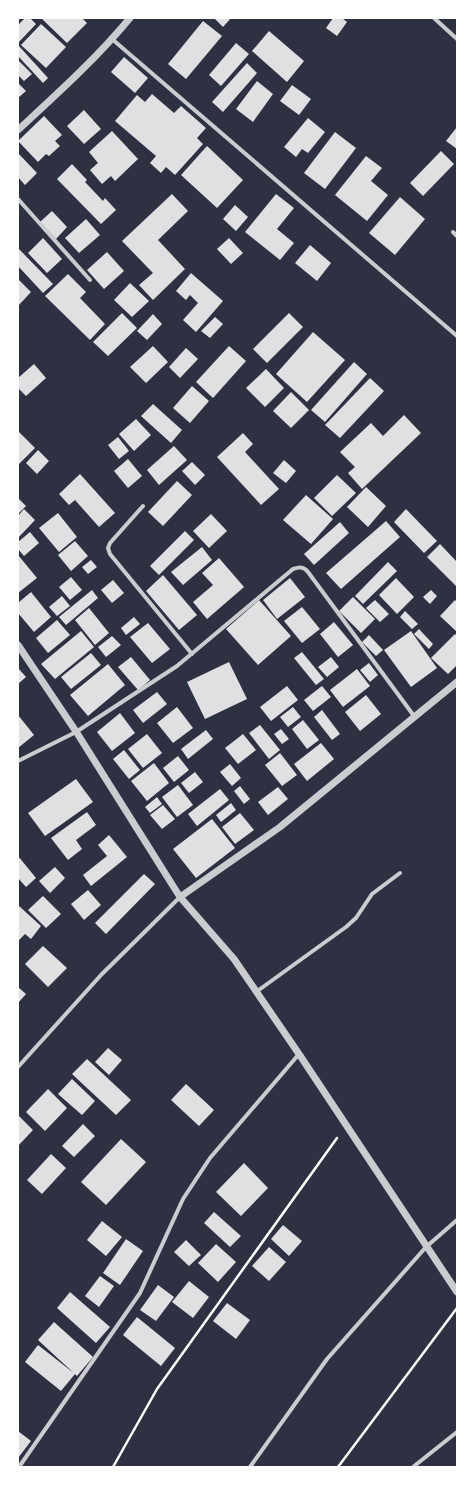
<svg xmlns="http://www.w3.org/2000/svg" width="475" height="1485" font-family="Lato,sans-serif">
<rect width="100%" height="100%" fill="#2d3142"/>
<path fill="#e0e0e3" d="M25 18H30L36 24 18 43V25Z
M41 18H82L87 23 67 43Z
M214 18H231L223 27Z
M333 18H342L347 22 337 36 326 28Z
M203 21 222 36 186 79 168 64Z
M41 24 66 47 46 68 21 45Z
M269 31 304 61 287 82 252 51Z
M236 43 249 54 221 86 209 75Z
M18 45 48 78 43 83 18 56Z
M124 57 148 78 135 93 111 72Z
M18 60 32 74 24 81 18 75Z
M247 63 257 73 223 112 212 102Z
M257 81 273 94 253 122 236 109Z
M18 83 26 91 18 98Z
M292 85 311 99 299 115 280 101Z
M152 94 174 113 181 106 206 128 197 138 203 144 175 175 166 167 161 173 150 163 156 156 115 121 137 95 145 102Z
M84 110 101 129 84 144 67 126Z
M44 116 62 135 55 141 60 146 49 156 46 154 38 162 18 141Z
M308 118 325 132 308 153 302 149 296 157 284 147Z
M457 127V149L446 141Z
M112 131 138 159 115 181 111 176 102 184 90 170 98 163 89 152Z
M335 132 356 148 325 189 304 173Z
M207 146 243 180 217 208 181 175Z
M441 151 454 164 423 196 410 183Z
M18 153 37 173 25 185 18 177Z
M366 156 382 168 371 181 388 195 367 221 335 195Z
M72 164 87 180 85 182 103 201 105 198 116 210 101 224 57 179Z
M172 194 188 211 158 240 185 269 153 300 139 285 153 273 122 241Z
M276 194 294 208 277 229 294 243 280 260 245 232Z
M400 197 425 219 395 255 369 233Z
M235 205 248 217 236 231 223 219Z
M52 211 67 227 56 239 40 222Z
M86 219 100 235 79 253 65 238Z
M43 238 62 259 47 273 28 253Z
M229 238 243 253 231 264 217 249Z
M310 245 331 263 317 281 295 263Z
M18 248 53 284 43 293 18 266Z
M107 252 124 271 104 289 87 270Z
M191 273 223 301 196 332 183 320 198 303 190 295 186 300 176 291Z
M68 274 86 292 80 298 105 324 90 340 45 296Z
M18 279 31 292 18 306Z
M130 283 149 301 132 317 114 300Z
M122 313 137 328 108 356 93 342Z
M289 313 303 327 267 363 253 349Z
M153 314 162 324 147 340 137 331Z
M215 317 223 324 210 338 201 331Z
M313 332 345 360 307 402 276 374Z
M153 346 168 362 146 383 130 367Z
M229 346 246 361 213 398 196 382Z
M186 348 198 359 180 378 169 367Z
M354 362 367 374 325 422 311 410Z
M34 364 46 378 26 396 18 388V378Z
M266 369 284 388 265 407 246 388Z
M370 378 384 391 340 438 325 425Z
M192 386 209 401 190 423 173 408Z
M291 392 309 410 291 428 273 411Z
M153 404 182 430 171 443 141 416Z
M404 415 421 433 362 489 348 473 355 467 340 452 371 423 383 436Z
M136 419 151 435 134 451 119 434Z
M18 431 35 448 18 465Z
M243 433 253 444 245 452 279 489 261 505 217 457Z
M118 437 129 451 119 459 108 445Z
M174 446 187 460 159 485 147 470Z
M38 450 49 461 37 474 26 463Z
M128 459 142 476 128 488 114 471Z
M284 460 296 471 286 483 273 473Z
M192 462 205 475 195 485 182 471Z
M80 474 115 513 99 527 75 500 69 505 59 494Z
M337 475 356 493 332 516 314 498Z
M177 481 192 495 163 526 148 512Z
M366 487 386 506 368 527 347 507Z
M306 495 333 519 311 544 283 520Z
M18 498 26 506 18 514Z
M24 509 35 520 18 538V516Z
M406 509 437 541 424 553 394 522Z
M58 513 77 537 59 552 39 528Z
M211 514 227 531 209 548 193 531Z
M386 521 400 537 341 589 326 573Z
M340 522 349 533 314 565 304 554Z
M185 531 194 540 159 575 150 566Z
M30 532 39 543 24 556 18 549V542Z
M75 541 88 556 71 571 58 555Z
M440 544 457 562V587L427 557Z
M202 547 212 560 183 585 171 572Z
M18 555 37 578 18 593Z
M219 558 244 587 207 619 193 602 213 585 202 573Z
M91 560 97 567 88 574 82 567Z
M388 562 397 571 363 604 355 596Z
M163 575 197 615 179 630 146 591Z
M71 577 82 590 70 600 59 587Z
M290 578 305 597 277 619 263 600Z
M396 578 414 597 397 614 379 595Z
M113 580 124 593 112 603 101 590Z
M92 590 98 598 66 625 59 617Z
M431 590 437 596 430 604 423 597Z
M31 592 51 617 34 632 18 613V603Z
M62 596 70 606 57 616 49 607Z
M353 597 375 619 361 633 339 611Z
M259 600 291 636 258 665 226 629Z
M375 600 389 614 380 622 366 608Z
M455 600 457 602V632L440 616Z
M302 607 320 629 302 643 284 621Z
M89 608 109 633 95 645 75 620Z
M405 611 418 624 412 629 400 617Z
M134 617 140 624 126 635 121 628Z
M57 620 70 635 48 653 36 638Z
M334 622 353 645 338 657 320 634Z
M148 623 170 649 152 663 130 637Z
M419 629 433 644 429 649 414 634Z
M81 631 94 647 55 679 41 664Z
M411 631 437 668 411 687 384 650Z
M455 634 457 636V665L448 674 431 658Z
M369 635 383 650 376 656 362 642Z
M112 636 121 645 106 657 98 647Z
M302 652 324 679 316 685 294 658Z
M91 653 101 665 71 689 61 677Z
M131 657 150 680 138 690 118 667Z
M331 657 339 667 327 677 318 667Z
M229 662 247 699 205 719 187 682Z
M369 663 378 675 370 682 360 670Z
M108 664 125 685 88 716 70 695Z
M18 668 26 677 18 684Z
M357 669 370 686 343 707 330 690Z
M287 686 298 700 271 721 260 707Z
M322 686 331 697 313 711 304 700Z
M157 692 167 704 143 723 133 710Z
M366 695 381 714 360 731 345 712Z
M177 707 193 728 173 743 157 723Z
M293 707 301 717 288 727 280 717Z
M322 710 340 734 332 740 314 717Z
M120 713 135 733 112 751 97 732Z
M18 715 34 735 18 748Z
M303 720 319 740 307 749 292 729Z
M260 725 280 750 269 759 249 733Z
M281 729 289 739 282 744 274 734Z
M206 730 213 739 188 759 181 749Z
M147 734 162 753 143 768 128 749Z
M243 734 256 750 238 764 225 748Z
M321 743 334 759 307 781 294 764Z
M124 750 140 770 129 779 113 759Z
M280 753 297 775 282 786 265 765Z
M178 756 189 770 174 782 163 768Z
M154 763 169 783 147 801 131 781Z
M230 764 241 778 232 786 220 772Z
M195 772 203 782 189 793 181 783Z
M76 779 93 802 45 836 28 813Z
M178 785 193 805 177 817 162 797Z
M240 786 250 799 244 804 234 791Z
M278 787 288 799 268 815 258 802Z
M220 789 229 800 197 826 188 814Z
M157 797 162 804 150 813 145 807Z
M231 803 236 810 221 822 216 815Z
M163 805 175 819 162 829 150 815Z
M87 812 96 825 76 840 82 849 68 860 51 838Z
M240 813 254 830 235 844 222 827Z
M212 819 235 848 196 878 173 849Z
M109 835 127 857 91 886 83 875 107 856 98 845Z
M18 856 36 878 26 887 18 878Z
M55 867 65 878 50 893 39 881Z
M144 874 155 884 106 934 95 923Z
M88 890 101 905 84 920 71 904Z
M43 896 61 914 46 928 28 910Z
M19 906 41 926 31 939 25 934 18 941Z
M43 946 67 968 48 987 25 964Z
M18 987 26 994 18 1003Z
M108 1048 122 1060 109 1075 95 1062Z
M87 1059 131 1100 116 1115 72 1074Z
M72 1079 95 1101 82 1115 58 1094Z
M186 1084 214 1110 199 1126 171 1100Z
M48 1089 67 1108 45 1131 26 1112Z
M18 1115 33 1130 18 1146Z
M83 1124 95 1136 74 1157 62 1146Z
M121 1139 146 1162 106 1205 81 1182Z
M51 1154 66 1168 42 1194 27 1180Z
M244 1163 268 1188 241 1216 216 1192Z
M214 1212 241 1236 230 1247 204 1223Z
M102 1221 122 1237 106 1256 87 1240Z
M283 1225 302 1241 289 1256 271 1239Z
M126 1239 143 1251 120 1285 103 1273Z
M186 1240 201 1255 189 1266 174 1252Z
M216 1244 236 1262 218 1282 198 1263Z
M269 1247 286 1262 269 1281 252 1266Z
M100 1276 114 1286 99 1307 85 1296Z
M189 1281 209 1297 193 1318 172 1302Z
M158 1285 174 1297 156 1321 140 1310Z
M70 1292 110 1327 96 1343 57 1308Z
M227 1303 250 1320 236 1339 213 1321Z
M137 1317 175 1348 161 1366 123 1335Z
M54 1322 93 1357 77 1376 38 1340Z
M38 1345 75 1374 61 1391 25 1362Z
M18 1431 31 1441 18 1458Z"/>
<g fill="none" stroke-linecap="round" stroke-linejoin="round">
<path stroke="#fff" stroke-width="2.5" d="M113 1467 157 1389 337 1138
M338 1467 457 1308"/>
<path stroke="#caccd0" stroke-width="4" d="M434 18 457 39
M112 39 457 336
M18 199 90 280
M453 232 457 236
M143 506 110 543 108 548 110 554 192 654
M18 761 76 732 177 666 293 569C299 567 303 566 308 572L414 716
M256 992 346 927 356 918 372 894 400 873
M18 1067 101 975 180 897
M19 1467 140 1293 183 1199 210 1158 299 1054
M250 1467 327 1359 426 1247 457 1220
M413 1467 457 1432"/>
<path stroke="#caccd0" stroke-width="7" d="M18 130C57 94 96 59 130 18
M18 645 77 733 180 897 234 959 299 1054 457 1292
M180 897 280 827 457 682"/>
</g>
<rect width="475" height="1485" fill="none" stroke="#ffffff" stroke-width="38"/>
</svg>
